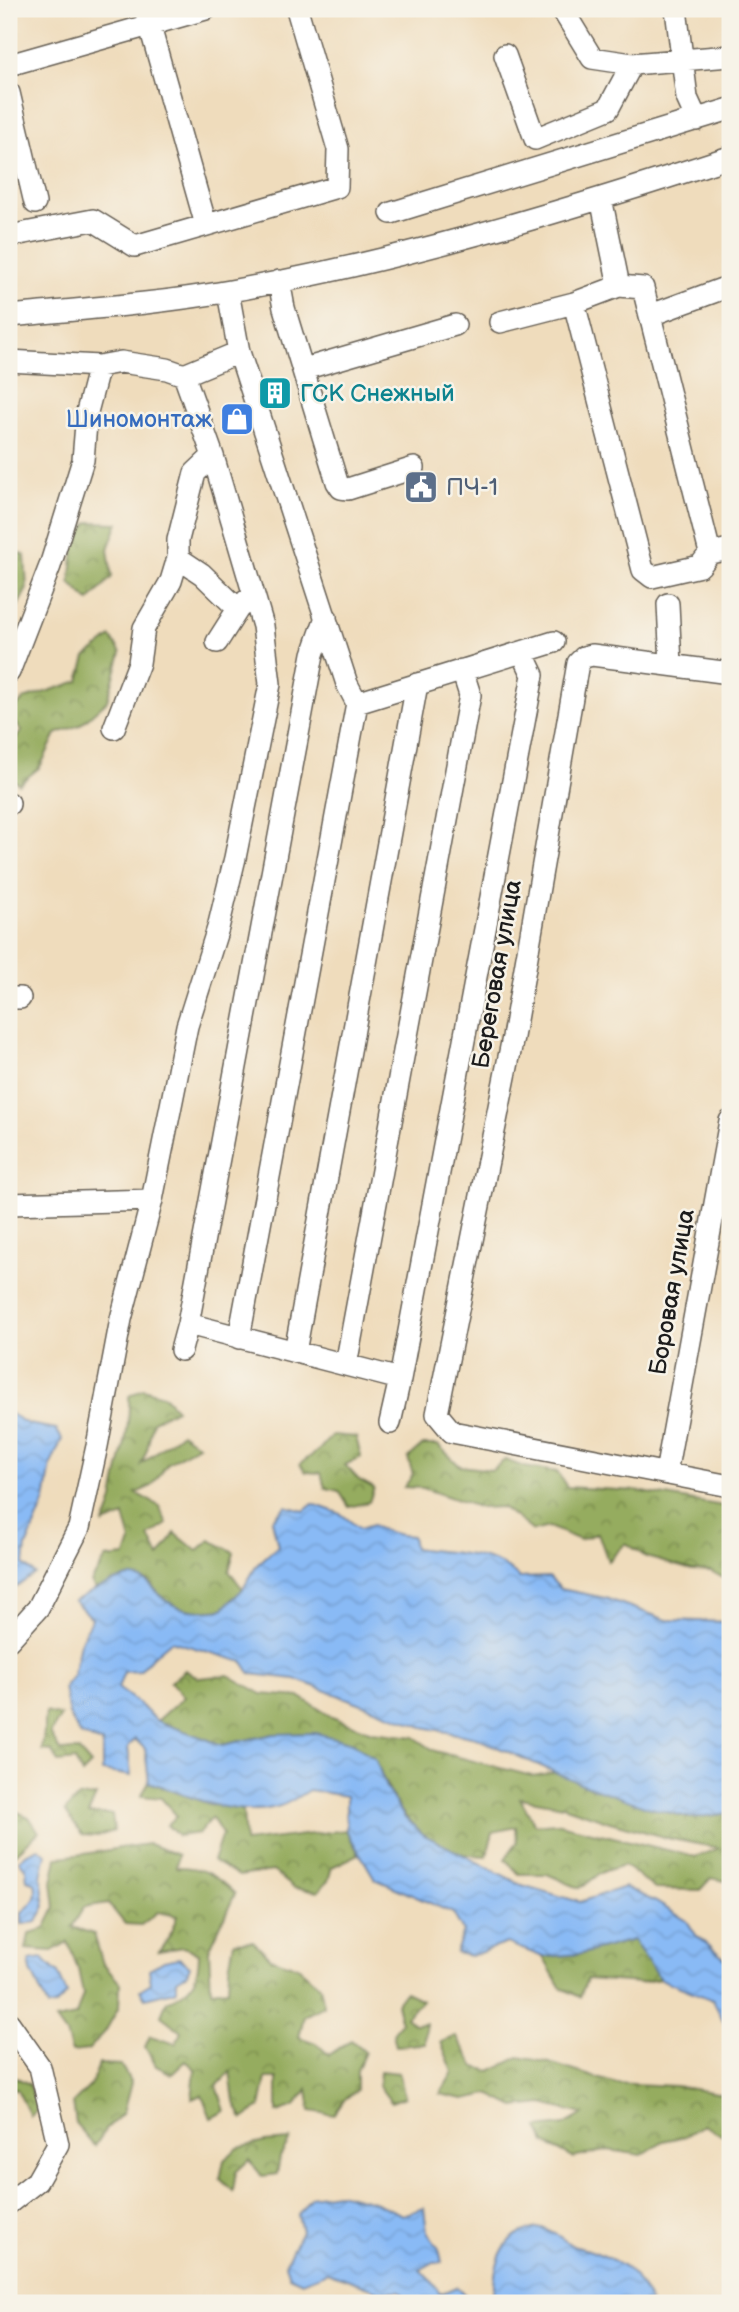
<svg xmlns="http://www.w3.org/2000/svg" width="739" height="2312" font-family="'Balsamiq Sans',sans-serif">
<defs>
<pattern id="forest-crowns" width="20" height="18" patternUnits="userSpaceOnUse" patternTransform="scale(1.75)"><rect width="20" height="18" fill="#95ac5e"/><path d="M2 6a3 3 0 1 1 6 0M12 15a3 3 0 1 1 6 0" fill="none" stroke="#798b4d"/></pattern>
<pattern id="water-waves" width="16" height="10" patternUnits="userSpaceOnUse" patternTransform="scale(1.75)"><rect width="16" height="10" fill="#89baf5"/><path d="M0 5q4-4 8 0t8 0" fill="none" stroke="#769fd1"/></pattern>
</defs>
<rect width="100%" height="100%" fill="#f7f3e8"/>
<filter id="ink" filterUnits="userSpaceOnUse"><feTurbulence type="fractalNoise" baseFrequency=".0143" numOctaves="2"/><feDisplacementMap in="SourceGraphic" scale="14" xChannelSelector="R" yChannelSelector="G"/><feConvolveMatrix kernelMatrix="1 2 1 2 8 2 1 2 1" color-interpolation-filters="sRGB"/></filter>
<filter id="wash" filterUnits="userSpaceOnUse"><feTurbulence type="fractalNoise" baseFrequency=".00686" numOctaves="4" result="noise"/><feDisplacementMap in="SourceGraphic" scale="28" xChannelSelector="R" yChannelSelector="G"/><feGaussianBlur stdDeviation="1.57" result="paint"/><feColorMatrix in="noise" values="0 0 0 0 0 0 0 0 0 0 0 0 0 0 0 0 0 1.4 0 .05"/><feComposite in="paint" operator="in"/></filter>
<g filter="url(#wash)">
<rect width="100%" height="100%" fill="#efdcbc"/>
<path fill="url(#forest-crowns)" stroke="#58643d" stroke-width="2" fill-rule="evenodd" d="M89 522 118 523 108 549 112 577 89 601 70 583 75 540Z
M9 550 25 555 27 589 9 622Z
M111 637 121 653 107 701 80 725 56 734 40 767 19 784 9 776V746L22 731 9 714 24 699 79 681 86 657Z
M143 1389 163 1395 176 1409 153 1421 147 1450 141 1464 181 1433 198 1445 167 1464 152 1486 136 1493 159 1506 167 1524 149 1536 159 1557 175 1533 197 1551 210 1540 234 1552 229 1571 243 1589 224 1609 191 1612 167 1602 147 1581 129 1577 95 1589 91 1582 106 1558 126 1556 131 1541 124 1516 104 1524C112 1508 114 1495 117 1477 124 1448 130 1426 129 1396Z
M332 1435 356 1437 361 1457 345 1465 359 1480 374 1488 369 1502 349 1507 339 1491 325 1488 321 1473 306 1472 300 1464 319 1450Z
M423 1445H438L460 1466 492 1470 505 1460 524 1467 557 1472 567 1487 637 1491 723 1506 730 1504V1582L711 1571 692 1570 646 1557 626 1543 608 1561 598 1533 580 1540 549 1527 533 1531 502 1507 481 1508 423 1488 404 1487 413 1475 408 1458Z
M185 1670 199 1678 228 1675 262 1694 300 1697 332 1717 372 1732 414 1737 435 1751 532 1776 556 1772 647 1807 691 1818 730 1813V1882L711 1878 700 1890 655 1889 624 1865 605 1871 579 1888 547 1874H519L505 1859 517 1842 516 1827 493 1832 487 1856C477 1855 464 1856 455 1852 411 1836 391 1801 376 1760L274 1734 222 1745 157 1721 184 1697 170 1682ZM520 1798 563 1806 610 1822 671 1839 719 1848 696 1857 555 1823 535 1825Z
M46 1712 61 1716 50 1733 60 1751 78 1750 91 1765 82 1774 75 1760 58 1762 51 1751 42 1750Z
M149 1782 209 1804 243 1810 245 1842 346 1830 359 1854 332 1867 328 1881 318 1892 294 1888 273 1871 239 1876 213 1861 222 1834 212 1818 199 1833 178 1836 167 1825 177 1816 161 1798 141 1796Z
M96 1796 88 1814H112L114 1831 98 1836 82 1835 65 1811 78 1797Z
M15 1811 29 1817 39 1832 9 1860 11 1821Z
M149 1844 178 1855 176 1867C201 1866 217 1876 235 1894L209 1950 211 1991 228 1989 229 1968 234 1942 253 1941 272 1959 298 1967 320 1986 324 2006 304 2016 299 2037 316 2043 329 2055 351 2040 365 2052 357 2070V2090L345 2099 334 2115 310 2111 307 2089 295 2106 277 2112V2078H266L260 2107 243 2119 234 2101 230 2072 217 2086 225 2111 211 2118 202 2095 192 2099 195 2069 186 2061 172 2074 156 2066 145 2047 150 2036 176 2044 181 2031 161 2016 167 2001C192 1991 199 1979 199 1953L183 1947 159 1951 169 1937 177 1916 158 1912 141 1925 125 1924 108 1903 84 1907 72 1927 94 1934 103 1964 120 1983 119 2007 105 2032 88 2050 72 2052 66 2034 56 2020 76 2016 83 1994 78 1969 68 1942 52 1951 26 1949 29 1933 45 1929 55 1908 52 1882 57 1857C88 1855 118 1847 149 1844Z
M633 1939 660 1979 640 1983 587 1979 580 1997 560 1987 543 1957 581 1954Z
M405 1992 422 2000 406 2017 414 2024 426 2023 425 2044 396 2046 393 2033 401 2023 396 2004Z
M456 2036 475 2067 491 2071 519 2057 546 2062 613 2083 676 2086 723 2094 730 2099V2140L704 2125 686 2136 663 2141 642 2155 608 2150 573 2158 545 2143 538 2128 564 2125 583 2114 543 2104 515 2107 489 2094 464 2099 440 2094 453 2072 441 2042Z
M99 2064 121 2065 131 2083 123 2113 106 2129 95 2146 76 2124 73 2103 91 2085Z
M9 2068 13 2076 29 2084 38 2109 30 2116 17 2089 9 2090Z
M380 2071 399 2073 405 2097 391 2102 379 2086Z
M290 2140 280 2157 277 2174 262 2176 249 2160 236 2172 233 2191 220 2179 224 2160 238 2148 265 2142Z"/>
<path fill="url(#water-waves)" stroke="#526b88" stroke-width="2" d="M9 1413 28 1424 56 1429 62 1439 51 1464 45 1501 26 1547 24 1565 35 1574 12 1590H9Z
M313 1504 341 1514 360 1529 372 1525C385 1532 397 1536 412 1536L414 1548C446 1553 496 1551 519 1578L549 1577 561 1589 605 1598 667 1620 730 1622V1813L691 1818 647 1807 580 1783 476 1738 423 1727 295 1679 251 1674 243 1662 171 1641 152 1657 140 1671 124 1672 118 1688 137 1702 157 1721 222 1745 274 1734 316 1733 353 1743 376 1760 386 1788 405 1818 424 1835 522 1885 580 1902 624 1887 656 1902 687 1921 696 1935 730 1963V2041L726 2026 713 2000 660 1979 633 1940 581 1954 543 1957 507 1943 471 1956 456 1953 463 1931 453 1913 375 1879 346 1830V1796L309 1790C300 1795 290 1803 280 1806 236 1820 190 1796 149 1782L145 1749 135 1739 128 1747 131 1776 102 1771V1743L80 1735 69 1715 64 1687 73 1676 80 1643 92 1618 74 1601C87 1594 115 1578 130 1577 150 1576 155 1595 170 1603 188 1613 204 1611 223 1609L243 1589 257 1565 278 1546 272 1520 286 1506 304 1511Z
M39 1848 46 1854 41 1876 45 1906 37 1922 22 1924V1912C34 1903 38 1897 35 1883L27 1880 26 1869 19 1860 27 1853Z
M42 1958 58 1973 67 1994 55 2006 48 2007 31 1971 29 1960Z
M179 1958 190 1966 187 1974 177 1980V1990L145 1998 140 1990 151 1983 149 1969 164 1961Z
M338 2193 374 2202 403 2215 424 2208 427 2232 439 2249 442 2262H434L420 2270 431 2280 440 2294 456 2287 472 2303H408L400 2291H380L327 2272 302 2282 289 2276 285 2264 302 2231 298 2215 311 2197Z
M544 2228C556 2233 562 2239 573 2246 579 2249 587 2249 594 2252 625 2263 637 2273 650 2303H491C495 2291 493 2277 497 2265 504 2239 518 2229 544 2228Z"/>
</g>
<g filter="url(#ink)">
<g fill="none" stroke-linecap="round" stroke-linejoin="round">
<g stroke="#665f54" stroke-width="24">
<path id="minor" d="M145 9 206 225
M562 9 592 58 632 64 730 56
M676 9 687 98 697 120
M505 55 535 139 608 109 632 64
M9 65 206 9
M9 93 35 203
M391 213 730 109
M9 236 93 220 135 246 337 187 338 149 297 9
M279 281 284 308 337 482 341 488 348 489 414 468
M619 286 643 288 710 553
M228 292 239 352 347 684 357 703 554 642
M574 303 643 570 652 577 700 566 710 553 730 549
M651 315 730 286
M9 316C82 309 157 304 230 291 400 261 566 211 730 157
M500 322 574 303 619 286 601 198
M9 361 99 366 121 362 167 369 184 375 239 352
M304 369 455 325
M178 558 202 574 238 609
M668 604 671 665
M217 642 238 609 247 600
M9 672 50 566 83 460 87 412 99 366
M730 673 592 655 584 657 578 663 513 1037 437 1414 452 1432 730 1486
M114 728 139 663 144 628 171 581 178 558V540L195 473 213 456
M9 803V804
M9 998H20
M9 1204 152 1200
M188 1324 400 1379
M239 1338 357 703
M181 1350 188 1324 313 654 326 617
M295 1352 417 684
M346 1365 470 695 462 670
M390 1423 400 1379 533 675 522 652
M666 1473 730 1121
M9 1640 38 1608 79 1528 97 1446 121 1319 152 1200 187 1026 218 928 235 858 270 684 263 626 213 456 184 375
M9 2023 40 2067 58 2144 37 2181 9 2203"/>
</g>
<use href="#minor" stroke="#fff" stroke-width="21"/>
</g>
</g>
<defs>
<g id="building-square" transform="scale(1.75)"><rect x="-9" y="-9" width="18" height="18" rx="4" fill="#0f9aa8" stroke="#f7f3e8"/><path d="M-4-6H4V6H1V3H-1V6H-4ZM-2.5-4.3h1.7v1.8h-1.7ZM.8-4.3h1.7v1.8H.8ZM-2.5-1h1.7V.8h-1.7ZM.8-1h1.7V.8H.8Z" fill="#fff"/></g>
<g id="shop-square" transform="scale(1.75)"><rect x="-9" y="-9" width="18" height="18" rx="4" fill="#3f7fe0" stroke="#f7f3e8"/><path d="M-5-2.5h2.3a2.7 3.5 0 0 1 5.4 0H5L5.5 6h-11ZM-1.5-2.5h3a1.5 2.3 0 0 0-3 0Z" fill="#fff"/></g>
<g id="civic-square" transform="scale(1.75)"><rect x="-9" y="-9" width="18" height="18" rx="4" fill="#5c6f8a" stroke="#f7f3e8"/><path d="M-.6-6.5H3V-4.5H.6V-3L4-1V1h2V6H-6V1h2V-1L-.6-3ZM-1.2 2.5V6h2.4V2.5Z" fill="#fff"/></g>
</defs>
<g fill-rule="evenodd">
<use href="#building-square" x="275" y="393"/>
<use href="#shop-square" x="237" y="419"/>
<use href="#civic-square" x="421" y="487"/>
</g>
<g text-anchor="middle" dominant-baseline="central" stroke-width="5" stroke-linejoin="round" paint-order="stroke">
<g font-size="24" fill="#0d838f" stroke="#f7f3e8" text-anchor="start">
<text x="300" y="393">ГСК Снежный</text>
</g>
<g font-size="24" fill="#366cbe" stroke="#f7f3e8" text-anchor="end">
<text x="212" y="419">Шиномонтаж</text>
</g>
<g font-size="24" fill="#4e5e75" stroke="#f7f3e8" text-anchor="start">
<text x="446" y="487">ПЧ-1</text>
</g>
<g font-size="24" fill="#1c1c1c" stroke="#f7f3e8">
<text transform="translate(497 974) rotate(-80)">Береговая улица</text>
<text transform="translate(672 1292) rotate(-80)">Боровая улица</text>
</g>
</g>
<rect width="739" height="2312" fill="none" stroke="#f7f3e8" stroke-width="35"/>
</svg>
